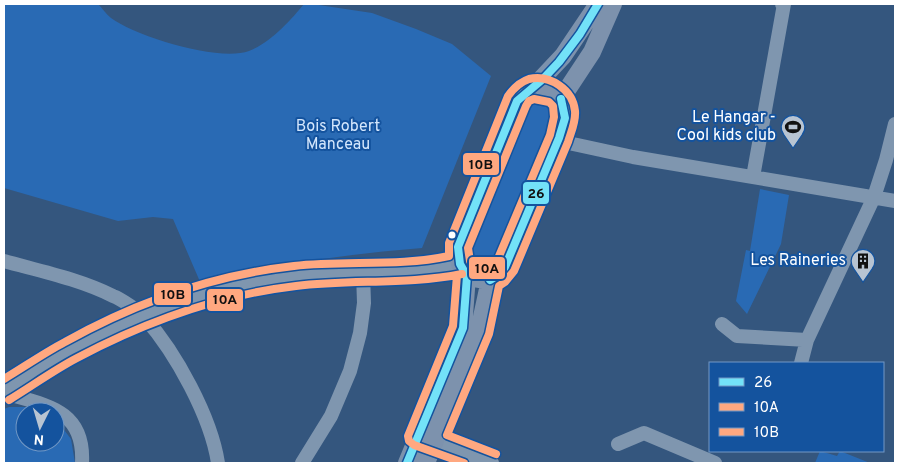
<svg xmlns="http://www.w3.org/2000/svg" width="899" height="467" font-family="Overpass,sans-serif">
<rect width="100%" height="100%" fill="#34567e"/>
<path fill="#296ab4" d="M4 4H98C102 8 106 14 111 18 137 37 219 62 249 51 270 43 291 20 304 4H312L372 13 416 29 452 44 491 76 422 248C347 254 273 264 201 284L173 219 153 217 118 221 4 188Z
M534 101C547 102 554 110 553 123L501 262C497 265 492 270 488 271 473 274 467 260 467 248L520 109 524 105Z
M760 189 789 195 781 244 747 314 736 301 746 250 750 251Z
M9 407H31L46 412H25V442H55V418L71 439 75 463H4V409Z
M820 451 837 456 840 451 870 463H815Z"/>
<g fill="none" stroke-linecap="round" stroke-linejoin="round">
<path stroke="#7f96af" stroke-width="14" d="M559 138 573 144 633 157 895 201
M753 177 784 4H782
M4 261C40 271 79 279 113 296 121 299 139 311 145 318 176 353 211 417 218 463
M722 324 737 336 807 340 874 197 886 160 895 124
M801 363 807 340
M4 391C29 376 55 357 82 344 148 310 220 285 294 276 349 269 406 278 460 264
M4 393C45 405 85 409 82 463
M425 438 492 463
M618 444 644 433 715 463
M302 463 331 416 350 371 360 333 364 303 363 273"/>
<path stroke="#7d92ad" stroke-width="18" d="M532 89C570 89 567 110 559 138L505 267C493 280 484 282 467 276L460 264 458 247 517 101 523 93Z
M532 89 563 56 598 4
M561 99 592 52 613 4
M407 463 463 328 467 276
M426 463 479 331 490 280"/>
<g stroke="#14539e" stroke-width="11">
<path id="bus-1" d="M490 280 498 275 505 267 559 138 565 118 561 99
M407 463 463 328 467 276 460 264 458 247 517 101 543 79 559 62 580 34 598 4"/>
</g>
<g stroke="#14539e" stroke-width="11">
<path id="bus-2" d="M534 99 549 102 553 106 554 117 550 135 497 261 486 269 474 268 470 261 468 248 526 106 529 101Z
M457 275 453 326 408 436 409 441 414 445 464 463
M9 400C32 386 54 370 77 358 145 322 219 295 296 286 351 279 407 285 462 274"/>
</g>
<g stroke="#14539e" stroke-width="11">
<path id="bus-3" d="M4 379C24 367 44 353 65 342 135 303 214 275 294 266 346 260 398 267 449 256V243L508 96C513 89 520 82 529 79 550 74 573 90 575 111 576 122 571 132 568 142L514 271 505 282 499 286 489 334 447 435 496 454"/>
</g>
<use href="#bus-1" stroke="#73e2f8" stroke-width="8"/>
<use href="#bus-2" stroke="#ffa880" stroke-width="8"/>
<use href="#bus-3" stroke="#ffa880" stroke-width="8"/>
</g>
<defs>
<g id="stadium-pin" transform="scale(1.25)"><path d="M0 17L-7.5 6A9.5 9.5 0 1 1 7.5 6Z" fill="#b8c4d2" stroke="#14539e"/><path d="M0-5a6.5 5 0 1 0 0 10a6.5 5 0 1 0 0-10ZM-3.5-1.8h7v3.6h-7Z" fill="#111"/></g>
<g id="building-pin" transform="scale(1.25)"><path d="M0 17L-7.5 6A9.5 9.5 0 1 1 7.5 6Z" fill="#b8c4d2" stroke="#14539e"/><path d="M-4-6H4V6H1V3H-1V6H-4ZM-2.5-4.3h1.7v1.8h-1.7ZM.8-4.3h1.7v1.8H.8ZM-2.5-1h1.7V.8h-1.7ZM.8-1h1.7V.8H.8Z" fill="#111"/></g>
</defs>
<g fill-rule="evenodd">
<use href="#stadium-pin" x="793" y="127"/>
<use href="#building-pin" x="863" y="261"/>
</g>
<circle fill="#fff" stroke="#14539e" stroke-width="2" cx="452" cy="235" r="4.5"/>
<g text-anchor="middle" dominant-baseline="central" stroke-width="4" stroke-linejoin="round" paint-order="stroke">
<g font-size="16" fill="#fff" stroke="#14539e" text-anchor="end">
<text x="776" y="118">Le Hangar -<tspan x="776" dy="18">Cool kids club</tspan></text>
<text x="846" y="261">Les Raineries</text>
</g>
<g font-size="16" fill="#d4e7fd" stroke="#14539e">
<text x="338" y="127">Bois Robert<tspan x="338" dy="18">Manceau</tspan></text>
</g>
</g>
<g stroke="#14539e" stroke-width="2">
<rect x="462" y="152" width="38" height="24" rx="5" fill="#ffa880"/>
<rect x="522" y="181" width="28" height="24" rx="5" fill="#73e2f8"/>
<rect x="468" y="256" width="38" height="24" rx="5" fill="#ffa880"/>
<rect x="153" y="282" width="39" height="24" rx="5" fill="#ffa880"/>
<rect x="206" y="288" width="38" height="24" rx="5" fill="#ffa880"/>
</g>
<g font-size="14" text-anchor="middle" font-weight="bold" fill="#111">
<text x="481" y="169">10B</text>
<text x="536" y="198">26</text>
<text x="487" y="273">10A</text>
<text x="173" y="299">10B</text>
<text x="225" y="304">10A</text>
</g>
<rect width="899" height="467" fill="none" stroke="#ffffff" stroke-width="10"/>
<rect x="709" y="362" width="175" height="90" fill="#14539e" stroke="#7298c5"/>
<rect x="719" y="378" width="25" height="8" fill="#73e2f8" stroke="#7298c5"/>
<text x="754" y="387" font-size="15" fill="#ffffff">26</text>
<rect x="719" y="403" width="25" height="8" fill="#ffa880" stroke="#7298c5"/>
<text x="754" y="412" font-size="15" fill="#ffffff">10A</text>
<rect x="719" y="428" width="25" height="8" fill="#ffa880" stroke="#7298c5"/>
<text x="754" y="437" font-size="15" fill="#ffffff">10B</text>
<g transform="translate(40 427) rotate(185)"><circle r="24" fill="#14539e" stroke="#7298c5"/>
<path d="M0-4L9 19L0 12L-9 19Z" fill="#b8c4d2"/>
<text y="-8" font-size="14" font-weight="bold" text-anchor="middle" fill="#ffffff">N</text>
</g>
</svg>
